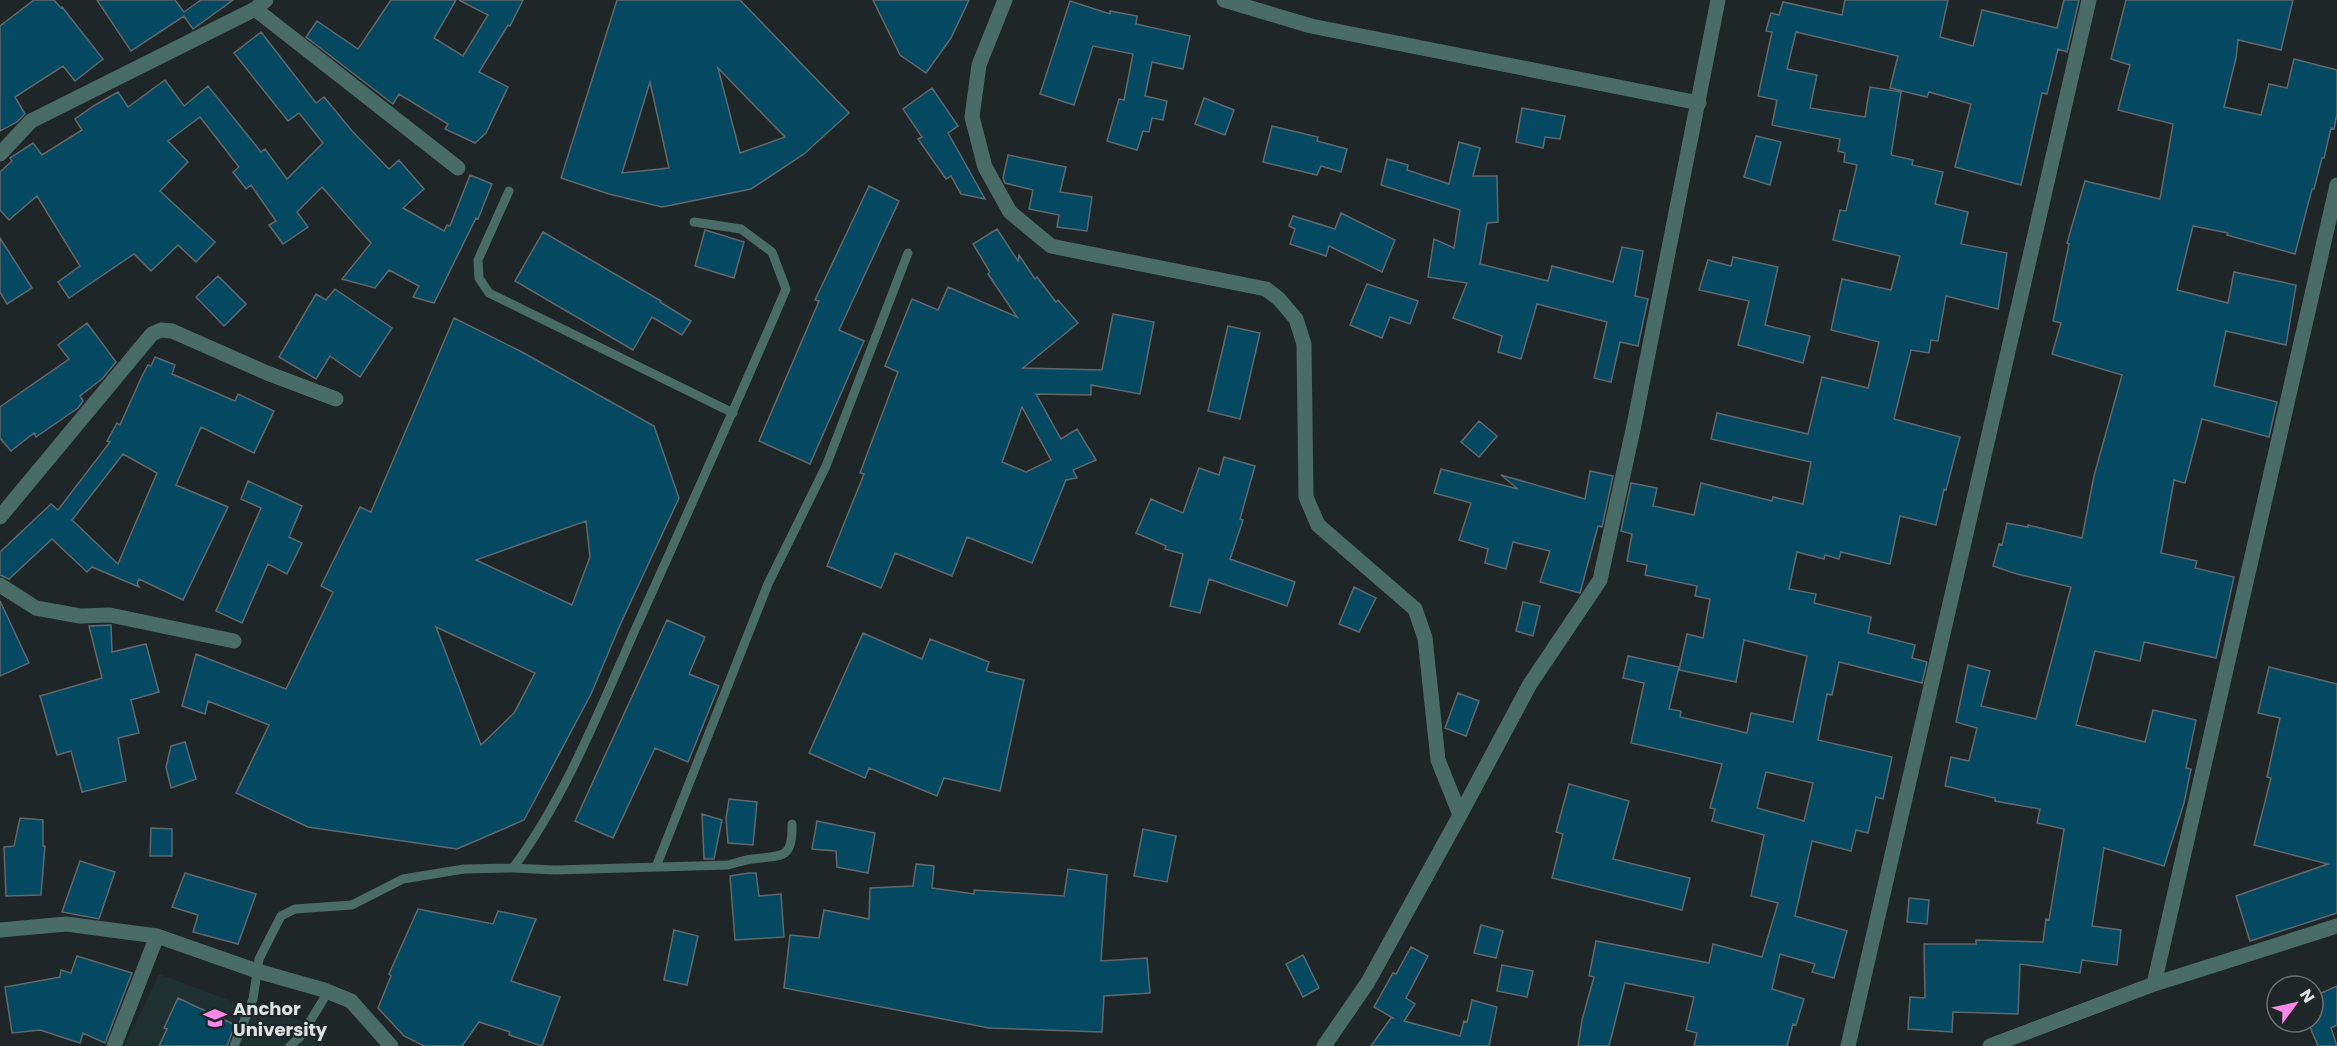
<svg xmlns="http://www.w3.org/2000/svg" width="2337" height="1046" font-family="Poppins,sans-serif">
<rect width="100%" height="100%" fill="#1e2627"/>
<path fill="#1f3032" d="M159 974 256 1010 329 1027 323 1046H124Z"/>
<path fill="#054862" stroke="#60686c" stroke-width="1.5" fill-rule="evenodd" d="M34 0H54L61 8 62 7 103 59 75 81 63 66 15 97 25 114 17 122 0 131V26Z
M97 0H175L184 12 201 0H233L193 29 184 16 131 51Z
M391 0H456L434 38 463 56 488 15 459 0H523L510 26 508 25 479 72 508 87 486 133 475 143 445 129 448 124 399 94 393 104 306 37 317 21 358 49Z
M617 0H740L849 113 804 154 751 189 662 207 609 194 561 178ZM718 68 785 137 740 153ZM650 82 669 168 622 173Z
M873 0H969L951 38 926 73 900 55Z
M1845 0H1948L1940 37 1973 46 1982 10 2057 28 2064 0H2079L2067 52 2058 49 2047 94 2042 93 2021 185 1955 167 1971 104 1929 92 1927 97 1890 88 1898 56 1796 32 1787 69 1817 75 1810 108 1865 117 1870 87 1901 92 1891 155 1913 160 1912 165 1943 172 1935 204 1968 212 1961 244 2007 253 1998 309 1946 296 1938 341 1931 340 1929 353 1911 350 1894 419 1960 437 1946 490 1944 489 1936 525 1900 516 1890 564 1841 552 1839 559 1825 555 1824 559 1797 552 1789 589 1816 594 1814 603 1871 617 1868 633 1915 645 1912 658 1927 662 1922 683 1839 662 1832 695 1827 694 1818 740 1892 757 1883 799 1876 797 1868 833 1856 830 1851 851 1812 841 1795 916 1847 931 1834 978 1812 972 1815 964 1780 954 1772 989 1804 999 1796 1025 1793 1024 1787 1046H1694L1697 1033 1686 1030 1694 997 1625 983 1609 1046H1578L1582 1020 1594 977 1589 976 1596 941 1709 963 1713 944 1762 957 1778 903 1751 896 1764 835 1712 821 1715 809 1710 808 1722 764 1631 743 1644 683 1623 678 1628 656 1679 667 1669 709 1681 711 1680 717 1747 733 1751 713 1793 722 1807 656 1744 640 1736 682 1679 670 1687 634 1703 638 1710 599 1695 596 1697 586 1645 575 1647 565 1627 561 1632 534 1621 531 1631 483 1657 488 1653 506 1694 515 1701 483 1772 501 1773 497 1803 504 1811 462 1711 439 1717 413 1808 434 1822 377 1868 388 1879 342 1831 330 1842 279 1891 290 1900 256 1833 240 1840 210 1846 211 1857 165 1844 162 1845 153 1838 151 1840 139 1772 125 1777 100 1758 96 1772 32 1766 31 1771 13 1779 15 1783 2 1842 15ZM1766 772 1813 783 1804 821 1757 808Z
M2126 0H2293L2281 50 2238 40 2236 58 2224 107 2261 115 2269 84 2287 88 2294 59 2337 70V114L2334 129 2331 128 2324 158H2322L2314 189H2312L2295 254 2227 235 2228 233 2193 226 2177 290 2228 303 2234 272 2296 285 2286 345 2226 331 2214 386 2277 402 2269 437 2202 419 2185 483 2174 480 2161 553 2197 561 2195 568 2234 577 2216 658 2144 642 2140 661 2095 651 2076 725 2145 742 2153 710 2196 720 2186 768 2191 769 2184 803 2164 866 2104 848 2092 926 2121 930 2117 965 2082 960 2080 973 2020 964 2018 1014 1953 1012 1952 1032 1908 1029 1910 997 1925 998 1924 944H1976V940L2043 942 2046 919 2049 920 2064 829 2037 823 2040 809 1995 801V798L1945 786 1951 757 1969 761 1977 728 1956 722 1968 665 1990 671 1981 706 2036 719 2071 587 2017 574 1993 566 1999 544 2002 545 2007 523 2028 527V525L2082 538 2094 476 2122 375 2052 354 2061 323 2053 321 2069 244 2067 243 2085 181 2160 199 2173 124 2118 110 2130 65 2111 59Z
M1070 1 1110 14V11L1137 16 1136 24 1190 36 1183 69 1152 62 1145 96 1167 101 1163 120 1152 118 1149 132 1143 131 1137 150 1107 141 1119 99 1124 100 1133 54 1093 46 1074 105 1040 94Z
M261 32 316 103 324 97 353 132 389 169 399 160 424 189 403 208 444 231 447 225 450 226 470 175 492 184 478 219 476 218 434 303 413 297 419 286 389 270 375 288 342 279 371 243 322 187 297 212 308 227 283 244 269 225 276 221 251 185 246 189 233 172 239 167 200 117 168 141 188 162 160 191 215 242 196 262 178 245 151 271 134 254 69 298 58 282 80 266 37 196 9 220 0 210V172L12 161 10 158 33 143 42 155 82 130 75 119 95 105 118 92 128 107 165 80 184 106 208 86 261 152 265 149 287 179 323 143 299 113 288 121 234 53Z
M932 88 958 126 948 133 985 199 961 194 951 176 946 179 918 139 922 137 903 109Z
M1204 98 1234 110 1225 135 1195 124Z
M1522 108 1565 116 1560 139 1545 137 1543 148 1516 142Z
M1272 126 1318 137 1317 141 1347 149 1341 172 1321 166 1317 175 1263 162Z
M1756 136 1781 142 1770 185 1744 177Z
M1459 142 1480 148 1473 176H1497L1498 222 1487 223 1480 264 1548 281 1552 266 1613 282 1622 247 1643 251 1635 296 1648 299 1638 346 1620 342 1611 382 1594 378 1607 322 1537 304 1521 359 1498 352 1502 336 1453 318 1467 283 1428 277 1434 239 1454 248 1460 210 1381 185 1387 159 1408 165 1407 170 1449 184Z
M1008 155 1066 167 1060 192 1092 197 1087 231 1057 227 1059 215 1029 209 1033 190 1005 183 1003 178Z
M869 186 899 201 839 330 864 341 810 464 759 441 819 301 815 300Z
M1341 213 1395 240 1382 272 1329 246 1326 256 1290 244 1295 229 1289 226 1293 216 1335 229Z
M997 229 1018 261 1019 255 1035 279 1037 277 1056 302 1058 300 1078 323 1023 368 1102 370 1113 314 1154 322 1140 394 1091 385V395L1036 394 1061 439 1077 429 1096 460 1073 470 1077 478 1066 480 1032 563 967 537 952 576 895 553 881 588 827 566 864 474 860 473 898 372 885 366 912 299 938 310 948 287 1017 317 988 274 990 272 973 244ZM1022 407 1051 460 1026 472 1002 462Z
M705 230 744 242 734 278 695 266Z
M543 232 661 301 660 302 691 321 682 335 652 317 633 350 515 281Z
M0 238 32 288 7 304 0 292Z
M1733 257 1778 267 1765 325 1810 336 1803 363 1738 345 1749 301 1699 290 1708 260 1731 266Z
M218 276 246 304 224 326 196 297Z
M1367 284 1418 301 1410 324 1390 317 1382 338 1350 325Z
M335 289 392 328 360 377 330 356 316 379 279 357 316 294 326 300Z
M454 318 522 352 654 426 679 498 620 625 591 694 524 820 457 849 308 827 236 793 269 725 208 701 205 714 182 706 196 654 286 689 333 592 321 586 360 507 371 512ZM586 521 590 557 572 605 476 560ZM436 627 535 673 514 713 481 745Z
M87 323 116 362 103 378 80 396 83 401 78 408 36 437 34 433 11 451 0 438V407L69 359 58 345Z
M1228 326 1260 333 1240 419 1208 411Z
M155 357 175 365 172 374 235 401 238 394 274 411 254 453 201 427 176 485 228 507 183 600 139 579 137 583 139 587 92 567 87 572 52 539 9 579 0 575V552L51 504 58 510 110 442 107 441 117 423 120 425 142 376 148 365 151 366ZM123 454 157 473 118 564 72 520Z
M1479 421 1497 436 1479 457 1461 442Z
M1224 457 1255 466 1240 519 1243 520 1230 559 1295 582 1287 606 1209 579 1200 613 1170 606 1183 554 1165 549 1166 546 1136 533 1151 499 1183 513 1199 468 1219 475Z
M1441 469 1518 489 1501 475 1585 499 1590 471 1613 476 1602 527 1598 526 1580 593 1540 582 1550 551 1513 542 1506 569 1485 563 1488 549 1459 540 1471 503 1434 493Z
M248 481 302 506 289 537 302 543 287 574 268 564 242 623 216 611 261 508 241 499Z
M1354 587 1376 598 1359 632 1339 624Z
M0 601 29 663 0 676Z
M1523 602 1540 606 1533 636 1516 631Z
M667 620 705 637 689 674 719 686 688 762 655 748 613 838 575 821Z
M111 625 112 652 146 644 159 692 131 700 139 733 118 738 126 781 82 792 71 751 57 755 40 696 102 678 89 626Z
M863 633 922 659 930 639 989 662 986 671 1024 680 1000 791 944 778 937 796 869 768 865 778 809 753Z
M2269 667 2337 684V913L2250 941 2236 896 2328 864 2254 845 2271 778 2267 777 2280 718 2258 713Z
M1458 693 1479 701 1466 736 1445 728Z
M185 742 196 779 171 788 166 767 171 746Z
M1569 784 1629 801 1613 859 1690 878 1682 910 1552 878 1563 834 1556 832Z
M729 799 757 802 753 845 728 843 726 819Z
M702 814 722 820 714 859H704Z
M20 818 43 820V846H45L41 895 6 896 4 847 14 846Z
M817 821 875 833 868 873 837 867 836 851 812 849Z
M151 828 172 829V856H150Z
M1143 829 1176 836 1167 882 1134 876Z
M80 861 115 872 99 919 62 912Z
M916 864 934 866 932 888 974 894V890L1064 896 1068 869 1107 875 1101 961 1147 958 1150 993 1104 996 1102 1032 989 1028 784 988 790 935 819 938 824 910 869 919 870 888 913 886Z
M185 873 256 894 238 944 193 932 198 915 172 907Z
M749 873H756L759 896 781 894 784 937 735 940 730 876Z
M1909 898 1929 900 1927 924 1907 922Z
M418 909 493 924 498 911 536 919 511 981 560 997 542 1046 509 1035 510 1032 479 1022 462 1046H424L404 1036 378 1008 391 976 389 974Z
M1481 925 1503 931 1496 958 1474 953Z
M674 930 698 936 687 985 664 980Z
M1411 947 1428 956 1406 998 1415 1004 1404 1021 1460 1036 1464 1021 1467 1022 1472 1000 1497 1007 1489 1046H1371L1391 1018H1393L1374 1007 1393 973 1396 974Z
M1303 955 1319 988 1303 997 1286 964Z
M77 956 132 973 105 1043 83 1033 80 1043 40 1030 12 1033 5 987 60 977 61 970 71 973Z
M1502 965 1533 971 1527 997 1497 991Z
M2337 986V1025L2331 1028 2337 1046H2318L2308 1022H2313V987L2317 995Z
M178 998 235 1025 227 1046H159L167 1029 164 1028Z"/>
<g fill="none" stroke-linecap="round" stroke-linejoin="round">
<path stroke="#496c66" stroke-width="9" d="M509 191 478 260 479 278 489 293 733 413
M656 867 768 584 826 466 908 253
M513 868 555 870 728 865C736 863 744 860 752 859 781 855 793 861 792 824
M234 1046 253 999 259 959 281 916 295 909 352 905 403 879 464 869 513 868C566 796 599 711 635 630 686 517 737 404 786 289L772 252 741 229 694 222
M290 1046 301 1036 328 992"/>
<path stroke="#496c66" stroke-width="15" d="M1005 0 979 65 972 117 985 167 1010 212 1051 246 1266 289 1279 299 1296 319 1304 344 1306 497 1318 525 1415 609 1425 638 1438 760 1460 815
M1224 0 1311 26 1699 103
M255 9 458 168
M0 154 31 121 255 9 266 0
M0 517 152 334 161 330 172 331 267 373 336 399
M0 585 36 608 80 616 110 615 234 641
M0 930 66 924 157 936 257 971 324 990 351 1001 391 1046
M2154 984 2337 185
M114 1046 157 936
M1324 1046 1368 982 1460 815 1530 684 1600 580 1634 425 1718 0
M1848 1046 2089 0
M1990 1046 2154 984 2337 926"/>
</g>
<defs>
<g id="university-bare" transform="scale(1.8)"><path d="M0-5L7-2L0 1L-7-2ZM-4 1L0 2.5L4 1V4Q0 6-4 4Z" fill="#f987e8" stroke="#1e2627" stroke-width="2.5" paint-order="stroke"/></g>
</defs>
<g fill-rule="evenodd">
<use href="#university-bare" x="215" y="1018"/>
</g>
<g text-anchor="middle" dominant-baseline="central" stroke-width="4.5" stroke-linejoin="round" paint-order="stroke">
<g font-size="18" font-weight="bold" fill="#dde2e3" stroke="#1e2627" text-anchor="start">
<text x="233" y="1008">Anchor<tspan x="233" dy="21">University</tspan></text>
</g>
</g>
<g transform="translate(2295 1004) rotate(57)"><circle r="28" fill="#1e2627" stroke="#6a7172" stroke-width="1.5"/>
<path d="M0-4.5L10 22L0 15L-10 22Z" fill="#f987e8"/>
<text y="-9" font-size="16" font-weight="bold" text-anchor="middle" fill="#dde2e3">N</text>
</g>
</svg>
